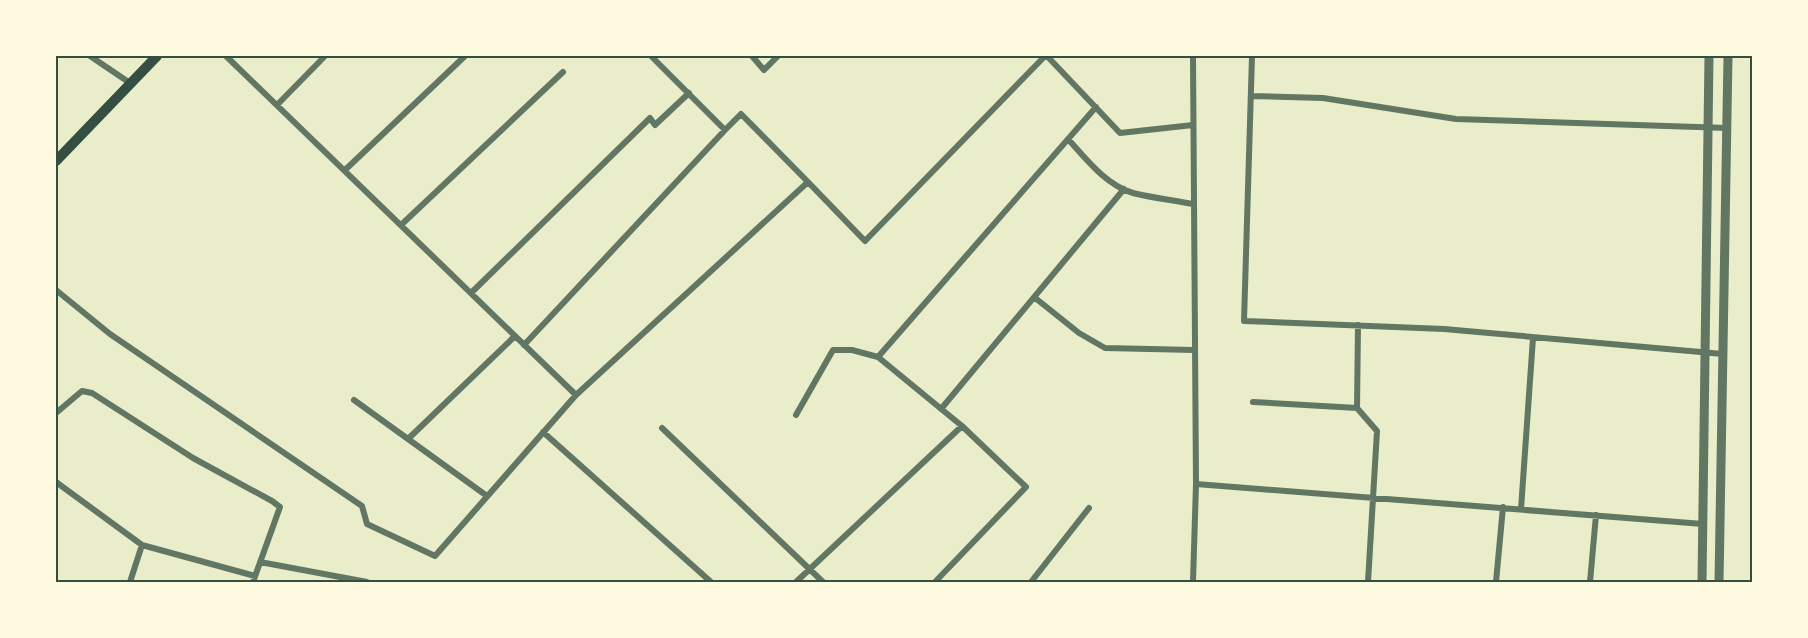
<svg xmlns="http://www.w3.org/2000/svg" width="1808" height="638" font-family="Literata,serif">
<rect width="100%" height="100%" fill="#e9edc9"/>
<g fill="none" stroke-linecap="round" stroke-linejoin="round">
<path stroke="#617663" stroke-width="6" d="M90 56 130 83
M752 56 764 70 778 56
M1047 56 1120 133 1193 125
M1252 56 1244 321 1444 329 1723 354
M1251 96 1323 98 1456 119 1727 128
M277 105 325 56
M1068 139C1086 159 1106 185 1133 193 1152 198 1174 200 1193 204
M345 170 465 56
M808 182 865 241 1045 56
M401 225 563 72
M56 290 110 334 362 506 367 524 435 556 576 395 226 56
M471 293 650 118 655 125 689 93
M1034 297 1079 333 1105 348 1194 350
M1358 325 1357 408 1377 431 1368 582
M524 345 725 130 651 56
M576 395 808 182 741 114 725 130
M354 400 487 496
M1253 402 1357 408
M941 409 1124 189
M56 413 82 391 92 393 193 458 272 501 280 507 253 582
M796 415 833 350H852L878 357
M962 426 878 357 1096 107
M662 428 823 582
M543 432 711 582
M408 439 515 336
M56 482 142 545 255 576
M1196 484 1703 524
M1521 509 1533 338
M260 562 367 582
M130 582 142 545
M796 582 962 426 1026 487 935 582
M1031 582 1089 508
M1193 582 1196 484 1193 56
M1496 582 1503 507
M1590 582 1596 515"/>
<path stroke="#617663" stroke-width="9" d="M1702 582 1709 56
M1719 582 1728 56"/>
<path stroke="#344e41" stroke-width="10" d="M56 161 157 56"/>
</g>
<rect width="1808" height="638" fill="none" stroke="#fefae0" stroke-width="114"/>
<rect x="57" y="57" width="1694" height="524" fill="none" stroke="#344e41" stroke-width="2"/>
</svg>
